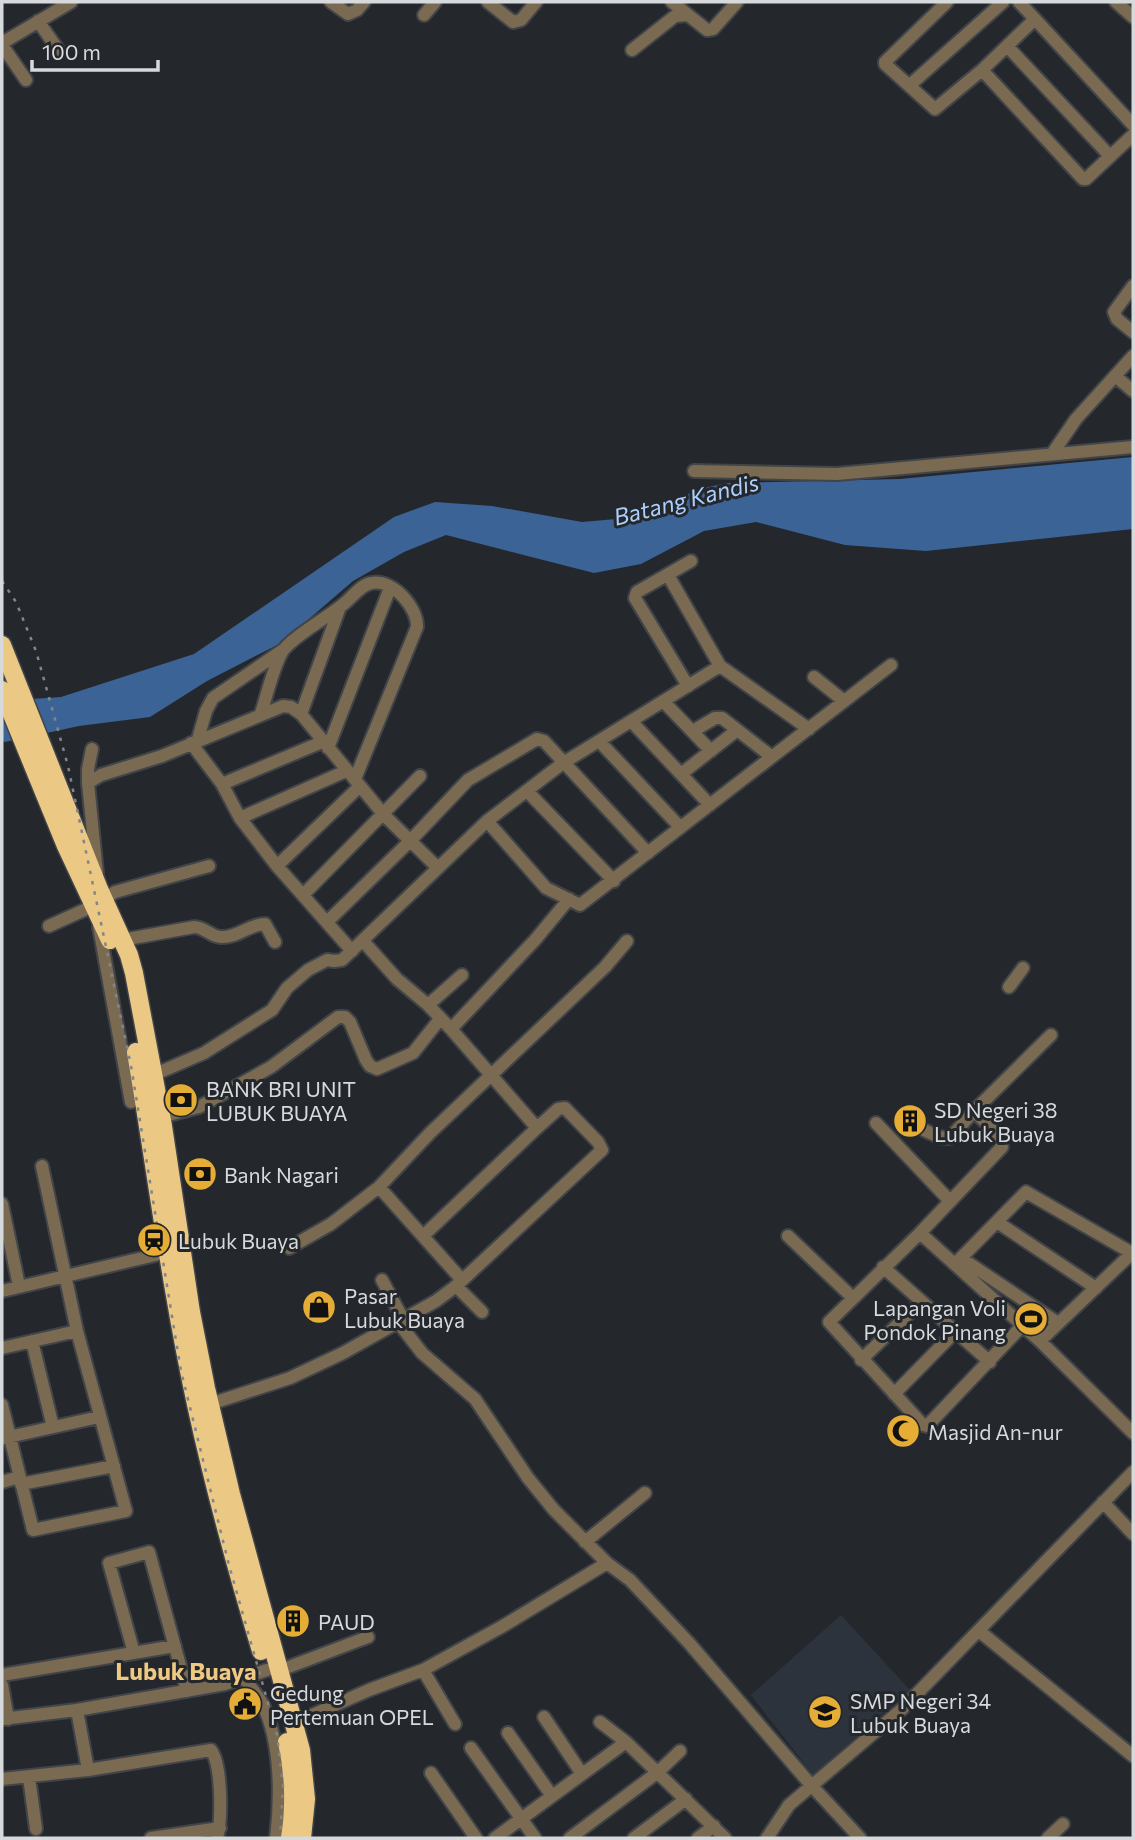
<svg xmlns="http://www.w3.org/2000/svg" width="1135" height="1840" font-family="Commissioner,sans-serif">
<rect width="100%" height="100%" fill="#24282d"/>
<path fill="#2c333c" d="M841 1615 910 1690 813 1775 751 1695Z"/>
<path fill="#3b6396" d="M1133 457V529L926 551 845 545 756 522 704 531 641 564 594 573 446 535 404 552 353 581 281 643 207 681 150 717 79 726 5 742 2 741V701L61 697 194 654 394 517 435 502 492 506 582 522 650 516 695 490 727 483 900 479Z"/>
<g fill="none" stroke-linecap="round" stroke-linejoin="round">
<g stroke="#414449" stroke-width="16">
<path id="minor" d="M331 2 348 14 357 10 364 2
M488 2 513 22 521 20 536 2
M672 2 707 30 713 29 737 2
M947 2 885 62V64L935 109 982 70
M1019 2 1035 19 982 70 1083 179H1086L1133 135
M1116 2 1133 17
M424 15 435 2
M1035 19 1133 125
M38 21 59 51
M2 43 71 2
M2 45 26 80
M1007 46 1110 156
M632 50 675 16 687 15
M910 85 1003 2
M1133 286 1114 312 1117 319 1133 332
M1115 376 1133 391
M1052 454 1076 419 1133 356
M694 471 837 474 1133 447
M668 575 720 666
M814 677 844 701
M688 686 635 598 637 592 691 561
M664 702 711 751
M261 713C267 695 273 668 282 652 291 637 332 615 346 602 354 595 362 584 372 583 393 579 418 608 417 627L355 779
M301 714 340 607
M631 721 710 805
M693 731 715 718H722L772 757
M198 739 206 711 213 698 283 650
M599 741 680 827
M191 743 222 784 240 818 277 866 352 951
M328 748 390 588
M681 774 736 731
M88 783V769L92 749
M222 784 322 742
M527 791 614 881
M240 818 346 771
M487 821 546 888 580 905 891 665
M277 866 360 786
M97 873 88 783 101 775 162 756 283 706 291 707 301 714 384 815 438 868
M304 894 420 776
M328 921 410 841 468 780 537 739 544 741 648 853
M49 926 93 906 115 892 209 866
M99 927 131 1102
M122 940 194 927C205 927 211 937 221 937 237 938 250 924 265 924L275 942
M1009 987 1023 968
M428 1005 462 975
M451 1029 535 940 569 899
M153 1075 204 1053 272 1010 287 988 308 970 327 960 334 961 342 960 487 821 563 763 720 666 809 729
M161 1117 199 1107 271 1067 338 1017H345L350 1022 366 1060 370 1066 377 1069 413 1053 440 1019
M876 1123 950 1201
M924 1130 939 1137 950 1138 974 1111
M379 1187 462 1280
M2 1204 19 1286
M997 1222 1096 1288
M920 1233 1040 1341 1133 1433
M423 1236 537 1128
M788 1236 853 1298
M289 1248 331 1224 379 1187 430 1133 605 967 627 941
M961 1258 1058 1323
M955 1264 1026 1192 1132 1253 1040 1341
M883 1267 990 1362
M382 1280 403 1319
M456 1286 482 1312
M2 1291 168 1252
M398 1322 422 1353 475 1399 528 1478 554 1510 607 1563
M1022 1326 927 1426 923 1425 829 1322 920 1233 1002 1147 999 1136 974 1111 1051 1035
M32 1341 53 1427
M2 1348 77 1331
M861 1360 921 1302
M894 1394 955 1332
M210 1404 290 1378 343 1353 436 1301 456 1286 602 1150 598 1142 565 1108 558 1109 537 1128 451 1029 428 1005 397 979 363 941
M2 1405 33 1530 126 1511 77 1331 42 1166
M4 1438 99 1417
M2 1482 19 1477
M21 1484 114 1466
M1103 1502 1133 1534
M585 1542 645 1493
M979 1631 1133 1756
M134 1653 109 1563 149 1552 187 1691
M423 1670 455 1724
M278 1671 368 1637
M2 1675 175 1646
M244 1678C250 1687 258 1695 263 1705 281 1743 281 1797 276 1838
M2 1685 8 1719
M77 1710 88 1770
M544 1717 582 1774
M2 1719 77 1710 225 1684 267 1670
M600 1722 626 1742
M294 1723 369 1690 423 1670 503 1626 607 1563 630 1580 689 1643 811 1785 860 1838
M508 1733 552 1796
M471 1748 535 1838
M431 1773 476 1838
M29 1777 36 1829
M2 1779 88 1770 211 1750C222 1765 222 1820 217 1838
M151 1838 220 1828
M495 1838 626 1742 725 1838
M570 1838 658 1772 680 1751
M634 1838 686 1799
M698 1838 714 1826
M767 1838 789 1805 902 1709 1133 1472
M1048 1838 1063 1824"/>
</g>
<g stroke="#414449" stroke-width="21">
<path id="highway" d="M2 645 99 889 129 955 134 973 163 1126 191 1312 206 1388 231 1494 301 1750 306 1799 302 1838
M2 690 66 846 110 940
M136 1052C156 1171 171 1291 197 1409 215 1491 237 1571 261 1651
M287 1742C294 1772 295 1808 290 1838"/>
</g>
<use href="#minor" stroke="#796a51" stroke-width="12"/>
<use href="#highway" stroke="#ecc885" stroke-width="18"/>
<path stroke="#82868a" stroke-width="2.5" stroke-dasharray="3.5 7" stroke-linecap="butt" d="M2 581 16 602 36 651 68 766 131 1066 181 1371 229 1565 277 1735 283 1786 280 1838"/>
</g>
<defs>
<g id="bank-disc" transform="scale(1.75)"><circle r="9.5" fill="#e5ad35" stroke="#24282d"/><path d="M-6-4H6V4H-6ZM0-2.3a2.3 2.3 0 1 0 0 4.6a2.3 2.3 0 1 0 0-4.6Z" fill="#111"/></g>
<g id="building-disc" transform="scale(1.75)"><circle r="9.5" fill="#e5ad35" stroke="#24282d"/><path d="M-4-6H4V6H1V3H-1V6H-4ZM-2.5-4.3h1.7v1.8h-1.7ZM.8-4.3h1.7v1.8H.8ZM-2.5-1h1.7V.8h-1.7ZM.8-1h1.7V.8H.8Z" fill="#111"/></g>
<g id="station-disc" transform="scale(1.75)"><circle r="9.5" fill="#e5ad35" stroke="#24282d"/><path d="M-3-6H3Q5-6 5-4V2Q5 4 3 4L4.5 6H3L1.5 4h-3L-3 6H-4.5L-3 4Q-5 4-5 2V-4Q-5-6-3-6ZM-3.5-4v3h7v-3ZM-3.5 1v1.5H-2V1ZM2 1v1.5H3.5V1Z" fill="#111"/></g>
<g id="shop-disc" transform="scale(1.75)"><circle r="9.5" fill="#e5ad35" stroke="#24282d"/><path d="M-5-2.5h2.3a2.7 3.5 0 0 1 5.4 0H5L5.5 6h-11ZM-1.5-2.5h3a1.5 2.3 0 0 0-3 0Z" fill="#111"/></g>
<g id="stadium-disc" transform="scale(1.75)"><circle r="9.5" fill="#e5ad35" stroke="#24282d"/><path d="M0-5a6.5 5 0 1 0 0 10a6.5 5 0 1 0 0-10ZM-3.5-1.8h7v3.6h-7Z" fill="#111"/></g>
<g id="mosque-disc" transform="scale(1.75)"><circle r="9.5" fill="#e5ad35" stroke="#24282d"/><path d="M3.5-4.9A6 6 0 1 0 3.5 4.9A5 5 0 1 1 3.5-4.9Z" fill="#111"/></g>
<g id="civic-disc" transform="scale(1.75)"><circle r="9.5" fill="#e5ad35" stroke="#24282d"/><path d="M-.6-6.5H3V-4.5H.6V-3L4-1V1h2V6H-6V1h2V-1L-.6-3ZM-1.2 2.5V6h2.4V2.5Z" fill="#111"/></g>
<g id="school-disc" transform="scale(1.75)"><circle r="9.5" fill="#e5ad35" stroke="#24282d"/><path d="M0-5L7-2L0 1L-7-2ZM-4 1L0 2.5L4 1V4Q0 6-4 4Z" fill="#111"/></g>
</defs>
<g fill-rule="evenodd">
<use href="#bank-disc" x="181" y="1100"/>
<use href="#building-disc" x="910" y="1121"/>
<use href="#bank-disc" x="200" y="1174"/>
<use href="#station-disc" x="154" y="1240"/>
<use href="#shop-disc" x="319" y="1307"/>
<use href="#stadium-disc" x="1031" y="1319"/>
<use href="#mosque-disc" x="903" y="1431"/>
<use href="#building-disc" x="293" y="1621"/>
<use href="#civic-disc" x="245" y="1704"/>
<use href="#school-disc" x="825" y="1712"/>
</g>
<g text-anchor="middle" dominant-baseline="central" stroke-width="6" stroke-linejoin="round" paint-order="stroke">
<g font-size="21" fill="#d7dadd" stroke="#24282d" text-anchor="start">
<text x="206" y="1088">BANK BRI UNIT<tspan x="206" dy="24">LUBUK BUAYA</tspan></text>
<text x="934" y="1109">SD Negeri 38<tspan x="934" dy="24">Lubuk Buaya</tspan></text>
<text x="224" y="1174">Bank Nagari</text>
<text x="178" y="1240">Lubuk Buaya</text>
<text x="344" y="1295">Pasar<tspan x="344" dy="24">Lubuk Buaya</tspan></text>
<text x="1006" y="1307" text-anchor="end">Lapangan Voli<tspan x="1006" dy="24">Pondok Pinang</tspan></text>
<text x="928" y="1431">Masjid An-nur</text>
<text x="318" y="1621">PAUD</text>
<text x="270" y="1692">Gedung<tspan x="270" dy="24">Pertemuan OPEL</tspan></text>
<text x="850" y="1700">SMP Negeri 34<tspan x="850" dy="24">Lubuk Buaya</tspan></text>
</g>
<g font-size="23" font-style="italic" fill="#accffc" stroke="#24282d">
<text transform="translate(686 499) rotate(-14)">Batang Kandis</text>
</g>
<g font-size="24" font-weight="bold" fill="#efc881" stroke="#24282d">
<text x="186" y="1670">Lubuk Buaya</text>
</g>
</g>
<rect width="1135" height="1840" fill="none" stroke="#d7dadd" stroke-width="7"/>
<path d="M32 60v10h126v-10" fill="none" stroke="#d7dadd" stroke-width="3.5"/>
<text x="42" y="60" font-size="21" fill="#d7dadd" stroke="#24282d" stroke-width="5" paint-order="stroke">100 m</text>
</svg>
